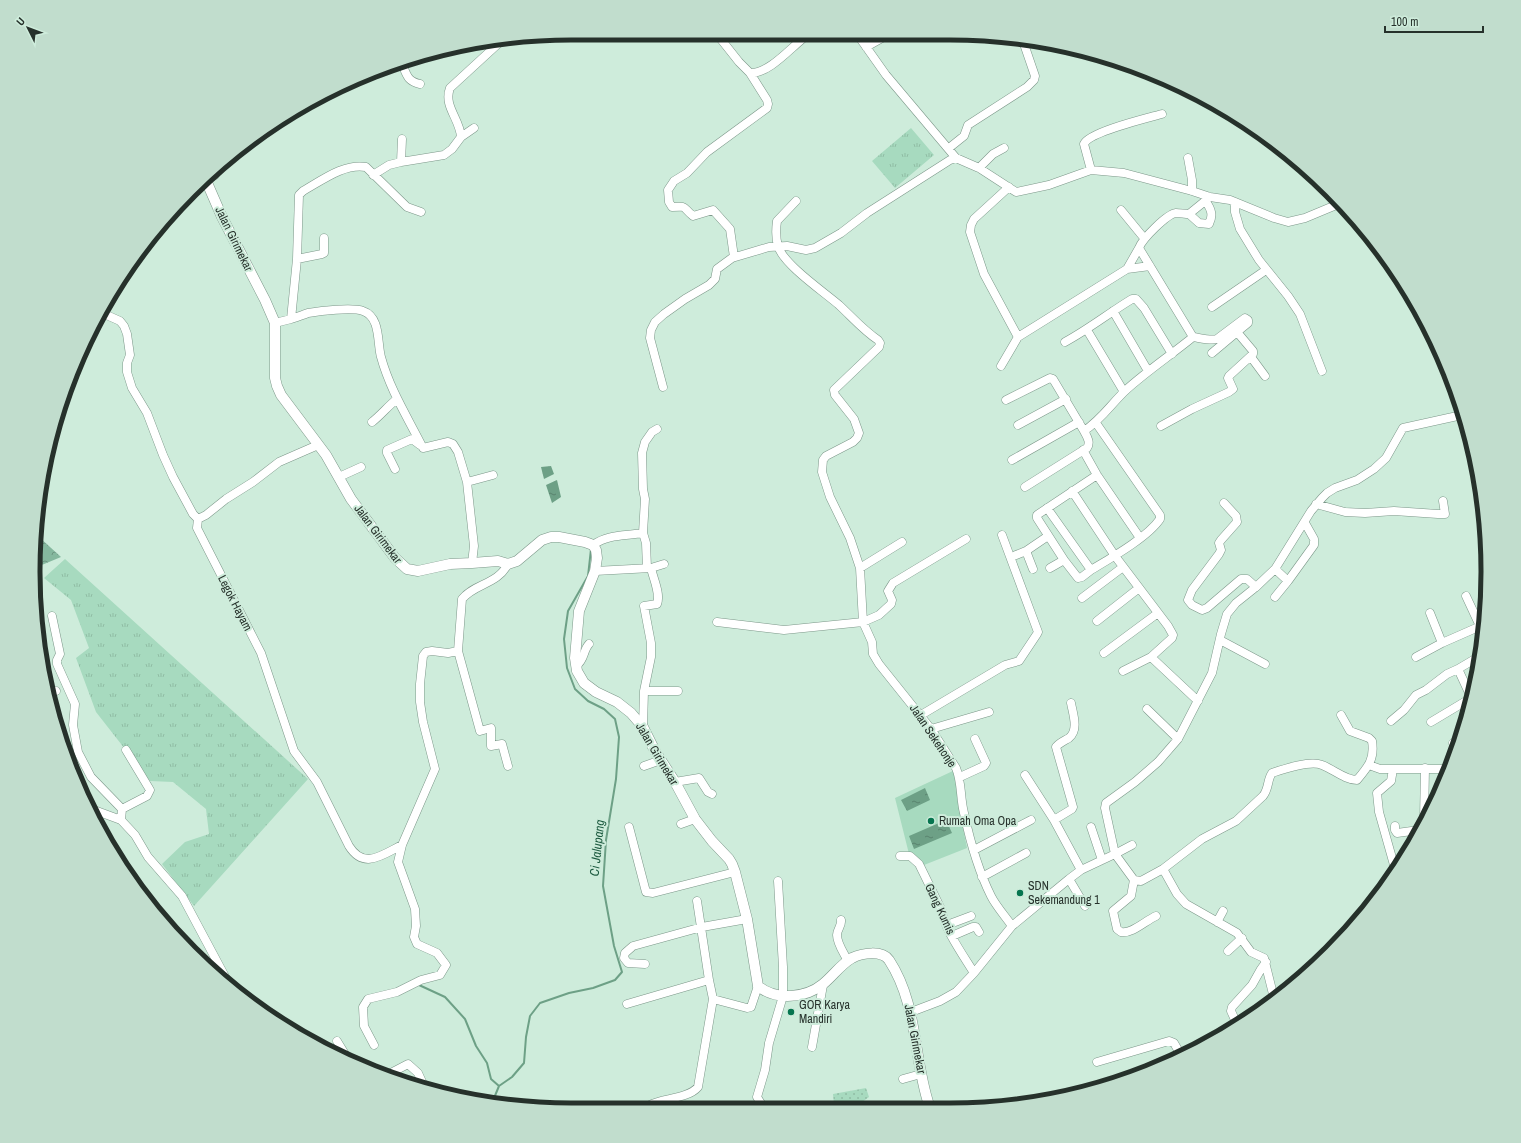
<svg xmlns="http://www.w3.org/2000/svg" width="1521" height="1143" font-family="'Archivo Narrow',sans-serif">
<defs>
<pattern id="grass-tufts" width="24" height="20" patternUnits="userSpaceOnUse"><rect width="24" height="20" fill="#a7dabf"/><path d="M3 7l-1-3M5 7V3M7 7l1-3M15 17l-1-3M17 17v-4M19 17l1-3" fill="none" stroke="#90bca4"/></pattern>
<pattern id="forest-crowns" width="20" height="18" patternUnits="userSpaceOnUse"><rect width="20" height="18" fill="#85b89e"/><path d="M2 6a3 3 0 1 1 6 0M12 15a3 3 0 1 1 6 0" fill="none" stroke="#6d9681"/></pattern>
<pattern id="park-dots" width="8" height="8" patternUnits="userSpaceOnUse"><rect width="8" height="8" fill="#a7dabf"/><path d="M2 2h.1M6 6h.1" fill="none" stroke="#90bca4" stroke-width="1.8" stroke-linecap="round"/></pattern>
<pattern id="water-ripples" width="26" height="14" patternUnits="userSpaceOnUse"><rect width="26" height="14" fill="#6da086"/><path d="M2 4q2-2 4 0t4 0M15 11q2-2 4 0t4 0" fill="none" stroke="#59836e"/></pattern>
</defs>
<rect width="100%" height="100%" fill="#ceecdb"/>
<path fill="url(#grass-tufts)" d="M911 128 934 155 895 188 872 161Z
M65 559 308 779 194 906 162 864 185 842 209 834 206 809 173 782 150 781 96 712 76 658 89 648 71 600 44 578Z"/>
<path fill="url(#forest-crowns)" d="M39 537 61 557 37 567Z"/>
<path fill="url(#park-dots)" d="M866 1088 869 1097 858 1105H834L833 1094Z"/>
<path fill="#a7dabf" d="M955 770 958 803 967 848 924 865 909 854 895 798Z"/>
<path fill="url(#water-ripples)" d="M551 466 554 474 544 479 541 467Z
M557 480 561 497 552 503 546 485Z
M925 788 930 800 907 811 901 800Z
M946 820 952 833 914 849 909 836Z"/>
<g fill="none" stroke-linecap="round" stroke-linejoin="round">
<path stroke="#6da086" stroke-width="2" d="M419 985 445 997 465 1019 476 1046 487 1063 491 1079 499 1086
M492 1103 499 1086 512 1077 524 1063 526 1037 530 1016 540 1003 569 993 593 988 615 980 622 972 614 946 603 886 606 840 616 779 619 737 615 719 604 709 588 701 575 689 567 668 564 639 568 611 588 576 591 549"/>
<g stroke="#7c9789" stroke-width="9">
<path id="minor" d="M641 33C661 36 680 39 699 33
M716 33 739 62 750 73C767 74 787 52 800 41
M793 34 800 41 808 34
M857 34 886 75 956 158 979 168 1016 192 1049 185 1091 170 1124 173 1192 191 1210 197 1230 200 1274 218 1288 222 1305 218 1341 203
M866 47 889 34
M402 64C407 75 407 81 420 84
M461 137 474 128
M949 148 964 136 968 125 1027 87 1034 80 1035 76 1023 41
M1188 158 1192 180V191
M401 162 402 139
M979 168 993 154 1004 148
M1091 170 1084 144C1089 132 1148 118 1162 114
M373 175 389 165 401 162 444 155 452 149 461 137C460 119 443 106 450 88L499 43
M206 180 215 175 222 163
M1009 187 974 219 971 225 970 232 984 274 1018 337 1127 269
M796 201 777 221C776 228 776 239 778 246 783 264 824 292 839 305 852 317 863 330 878 340L880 343 879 347 834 390 835 395 854 419 859 433 857 438 853 442 826 456 823 460 822 472 830 497 850 538 860 568 863 622 872 642 873 654 879 664 931 729 956 768C962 782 960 798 964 813 970 841 978 870 991 896 996 906 1005 916 1012 926
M1235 202V212L1240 229 1259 260 1288 296 1300 314 1322 371
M1121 210 1144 238
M1189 214 1199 223 1209 224C1213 216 1212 210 1206 202
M1139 248 1127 269 1150 266
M734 257 730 229 713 210 693 216C682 207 688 206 672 207L669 202 668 190 674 181 687 173 707 152 767 108 768 104 767 100 750 73
M297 259 322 254 324 253V238
M1212 307 1266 270
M1113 311 1148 371
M102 313 120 321 124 326 127 334 130 355 127 363V372L132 388 147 413 163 455 173 477 193 514 198 519
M291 319C297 317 303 315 308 313 320 311 352 307 363 311 381 317 377 343 381 357 390 390 408 418 423 448L448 442 453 444 458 452 467 482 493 475
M275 323 291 319 297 259 299 195 303 191C321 181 344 163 366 167L407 207 421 212
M1087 330 1124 392
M1065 342C1089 329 1109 313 1132 299H1136L1144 308 1172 354
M1212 353 1237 332
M1251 357 1265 376
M1001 366 1018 337
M663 387 650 338 651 330 655 322 664 314 685 299 709 285 715 279 717 269 732 258 769 247 787 246 806 250 815 248 841 233 867 213 950 160 956 158
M1006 400 1050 378 1053 379 1084 431C1102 419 1111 404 1126 390 1147 371 1171 355 1193 337L1139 248C1142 239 1167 214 1176 213 1180 213 1185 214 1189 214L1210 197
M372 422C381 415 388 406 397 399
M1018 425 1066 399
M1161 426 1192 409 1229 392 1233 389 1228 378 1229 376 1253 354V351L1237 332 1248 323V320L1245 318 1217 339C1211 341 1200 338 1193 337
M1083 450 1097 475 1140 538
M1012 460 1079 422
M395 469 387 453V450L412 439 420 445
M339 477 361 467
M467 482 474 546 472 563
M1025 487 1087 448C1091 442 1087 437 1084 431
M1072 491 1115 556 1168 626 1173 635 1172 638 1151 657 1123 671
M1224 503 1236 516 1237 522 1221 540 1219 543 1221 550 1219 554 1192 590 1188 600 1192 605 1202 610 1207 608 1241 579H1247L1256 587
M1316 504 1345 512 1365 513 1394 511 1438 514H1445L1443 501
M1047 508 1091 570C1111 558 1148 537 1160 519V515L1096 423
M198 519 197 528 261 653 294 751 317 782 349 846C364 870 382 855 402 845
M198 519 206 515 226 499 253 482 279 462 318 445
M593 545C608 534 625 536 643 533
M1026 551 1033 569
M1016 555 1026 551 1048 536
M647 568 646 543 643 533 645 499 643 489 642 453 645 442 652 432 657 429
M860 568 902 542
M1050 568 1064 560
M1275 569 1288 581
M1091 570 1082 577 1078 578 1064 560 1037 518V515L1097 475
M595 571 651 568 664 564
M1466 596 1480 626
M1275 597 1288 581 1314 545V539L1305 523
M1082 598 1123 567
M1430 613 1442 643
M52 616 60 654 57 660V664L75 704 73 725 78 752 91 777 122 809 121 820
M1097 621 1139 588
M717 622 784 630 863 622 879 615 891 604 892 600 888 591 893 583 966 539
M1220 640 1265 664
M458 651 480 731 491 728V746L502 744 508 766
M1104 653 1158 613
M1151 657 1198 701
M1416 657 1442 643 1483 625
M576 666C585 660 583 650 589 644
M644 691H678
M51 693 56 691
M1471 697 1458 669 1480 656
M1071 703C1073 714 1079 730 1069 738 1064 741 1059 743 1056 747L1073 807 1072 809 1054 820 1081 870
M1147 709 1178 739
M921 715 1005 665 1019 661 1037 634 1038 632 1002 535
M1391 721 1404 710 1416 695 1426 690 1447 674 1458 669
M1431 722 1471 698
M643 727 644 691 651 657V643L644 606 657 604C661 594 653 578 651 568
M931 729 989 712
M1453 743 1458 740
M1369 765 1380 769H1450
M644 766 661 760
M1393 769 1391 781 1377 793 1379 812 1396 872
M1025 775 1054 820
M960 777 984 766 986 763 975 739
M675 782 699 778 708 792 712 794
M122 809 147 796 150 790 126 750
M94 810 121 820 135 835 148 857 182 896 229 984
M1424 820 1425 768
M681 824 695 819
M1395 826V830L1397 833 1419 830
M629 827 646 892 653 893 735 872
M1091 827 1102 860
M974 850 1031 820
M900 856H910L919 864 942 911C943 927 965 958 974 973
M1163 869 1202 839 1236 821 1263 796C1269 789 1267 780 1272 773 1284 769 1310 760 1322 765 1333 769 1345 780 1357 780 1368 767 1375 759 1372 741L1369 738 1350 731 1341 715
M982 877 1026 853
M1069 879 1085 906
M1134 880 1131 896 1113 911 1117 929 1121 932C1132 934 1145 921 1156 916
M841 920C842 926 837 929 837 935 837 944 844 953 848 961
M1217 922 1223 911
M947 925 971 916
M952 936 973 927H976L979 932
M1228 951 1242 938
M645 964 628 963 624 958 625 953 633 946 702 927 747 919
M1274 998 1264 958 1251 952 1237 933 1186 904 1177 894 1163 869 1141 881 1134 880 1115 854 1105 808 1106 803 1135 782 1158 762 1178 739 1212 673 1221 634 1227 614 1236 603 1256 587 1275 569 1311 511 1322 498 1327 493 1335 488 1357 480 1374 469 1386 458 1403 428 1462 415
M713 999 747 1008 751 1007 758 986
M627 1004 709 980
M911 1012 940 1001 956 992 974 973 1012 926 1069 879 1081 870 1115 854 1132 845
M1236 1022 1231 1011 1232 1007 1252 985 1261 969 1266 962
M337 1041 348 1059
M374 1045 364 1026 363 1007 368 999 397 992 421 980 440 975 446 965 437 953 417 944 414 937 416 926 415 909 398 862 402 845 435 769 423 722 420 702V684L423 656 426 652 432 651 448 653 458 651 462 599C475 583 497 585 508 564
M812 1047 823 985
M1097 1062 1169 1041 1174 1043 1181 1055
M387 1075 408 1064 418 1073 423 1084
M903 1079 921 1074
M650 1105C662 1098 688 1099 698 1087L713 999 709 980 697 901
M762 1105 757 1097 765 1070 769 1043 783 996V967L778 881"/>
</g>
<g stroke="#7c9789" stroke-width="11">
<path id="tertiary" d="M205 178 222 217 265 300 275 323V378L277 386 281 395 326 455 351 499 395 558 407 569 418 571 450 564 472 563 498 561 508 564 517 561 542 540 551 537H559L585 542 593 545 596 550 597 558 595 571 579 611 575 658 577 671 584 683 596 692 617 702 631 713 643 727 655 751 675 782 695 819 712 841 729 859 732 864 735 872 747 919 758 986C776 1001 806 998 823 984 833 976 841 964 852 958 862 953 882 950 889 960 918 1004 913 1057 929 1105"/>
</g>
<use href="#minor" stroke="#fff" stroke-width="8"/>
<use href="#tertiary" stroke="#fff" stroke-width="10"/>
</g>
<g fill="#06754f" stroke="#ceecdb" stroke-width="1.5">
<circle cx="931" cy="821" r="4"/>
<circle cx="1020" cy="893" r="4"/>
<circle cx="791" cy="1012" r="4"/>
</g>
<g text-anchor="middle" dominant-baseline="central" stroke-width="4" stroke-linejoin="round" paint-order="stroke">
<g font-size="12" fill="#26312b" stroke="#ceecdb">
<text transform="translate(234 239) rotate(64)">Jalan Girimekar</text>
<text transform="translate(378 534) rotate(53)">Jalan Girimekar</text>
<text transform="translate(235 603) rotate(63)">Legok Hayam</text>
<text transform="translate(933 736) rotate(56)">Jalan Sekehonje</text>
<text transform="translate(657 754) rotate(59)">Jalan Girimekar</text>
<text transform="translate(940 909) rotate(65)">Gang Kumis</text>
<text transform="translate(915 1039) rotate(79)">Jalan Girimekar</text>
</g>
<g font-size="12" fill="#26312b" stroke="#ceecdb" text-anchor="start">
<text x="939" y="821">Rumah Oma Opa</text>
<text x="1028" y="886">SDN<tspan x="1028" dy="14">Sekemandung 1</tspan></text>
<text x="799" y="1005">GOR Karya<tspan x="799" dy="14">Mandiri</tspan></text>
</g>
<g font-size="13" font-style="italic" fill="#1e5c41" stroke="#ceecdb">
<text transform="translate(597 848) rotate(-84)">Ci Jalupang</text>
</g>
</g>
<path d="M0 0H1521V1143H0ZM571 40H950A531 531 0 0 1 1481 571V572A531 531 0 0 1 950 1103H571A531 531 0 0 1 40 572V571A531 531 0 0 1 571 40Z" fill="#c1ddcd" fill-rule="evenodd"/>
<path fill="none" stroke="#26312b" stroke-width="5" d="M571 40H950A531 531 0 0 1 1481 571V572A531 531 0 0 1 950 1103H571A531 531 0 0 1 40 572V571A531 531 0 0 1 571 40Z"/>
<g transform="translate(28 28) rotate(312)" stroke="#ceecdb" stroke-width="3" paint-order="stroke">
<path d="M0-3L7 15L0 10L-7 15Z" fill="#26312b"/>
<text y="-6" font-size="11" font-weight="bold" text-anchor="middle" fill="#26312b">U</text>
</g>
<path d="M1385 26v6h98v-6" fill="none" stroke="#26312b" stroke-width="2"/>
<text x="1391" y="26" font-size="12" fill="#26312b" stroke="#ceecdb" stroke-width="3" paint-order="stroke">100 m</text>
</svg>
